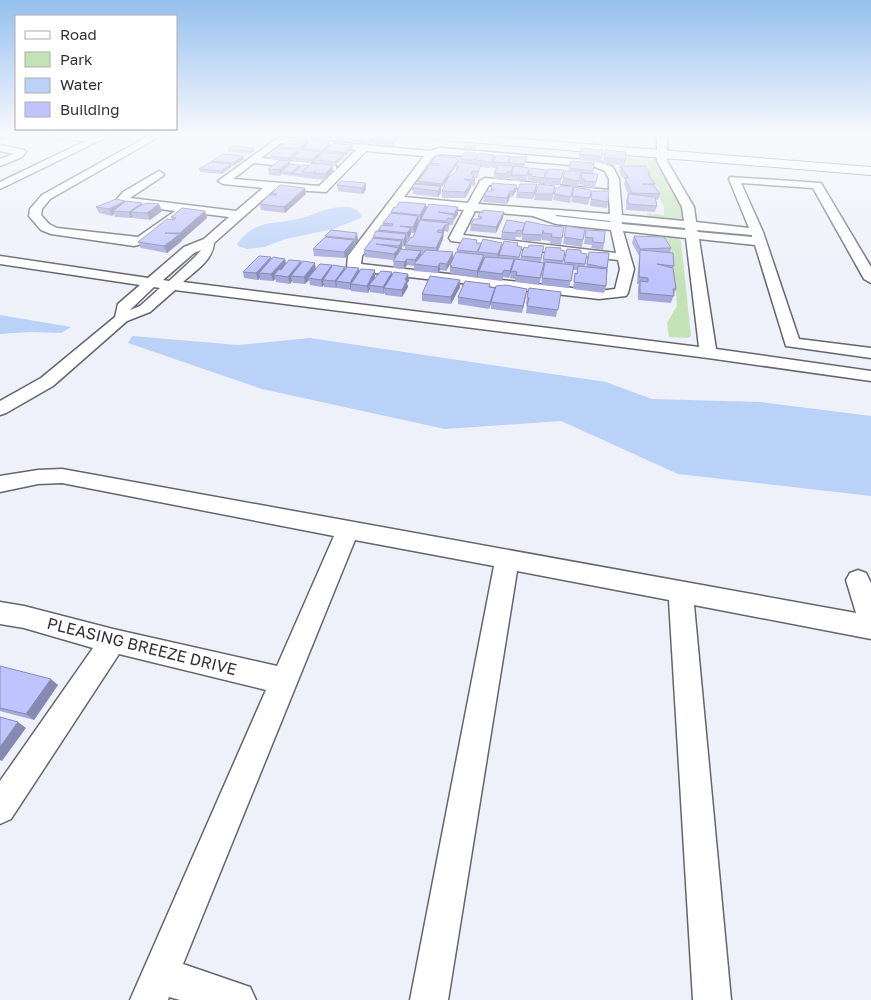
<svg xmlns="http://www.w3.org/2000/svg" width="871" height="1000" font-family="'Golos Text',sans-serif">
<rect width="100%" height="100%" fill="#eff1fa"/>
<path fill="#c3e3b7" d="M628 155 650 158 662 157 688 207 693 239H679L681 241 691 336 688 338 669 337 667 323 677 306 673 259 647 241V228L675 230 689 226 647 221V213L664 215V207L645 168 627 167Z"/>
<path fill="#bad2f8" d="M350 207 357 210 362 215 361 218 333 229 286 239 264 247 247 249 238 246 237 244C257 217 274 226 301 218 320 213 327 206 350 207Z
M0 315 71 327 61 333 30 332 0 334Z
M132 336 238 345 310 338 606 382 652 399 761 402 871 416V496L678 474 561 421 445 429 262 389 128 343Z"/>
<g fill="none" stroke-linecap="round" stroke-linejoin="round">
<g stroke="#64656d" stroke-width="3">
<path id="street" d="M98 135 101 136V140L0 189V182Z
M150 135H162L50 199 42 209 41 215 49 224 57 228 138 237 175 211 129 205 117 199 123 192 159 171 164 174 163 176 130 198 236 211 263 188 223 184 218 181 279 137 430 151 440 148 597 161 613 167 619 179 622 215 684 221 682 207 657 161V135H667V161L694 207 696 222 749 228 729 179 730 177 821 183 871 267V283L864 279 813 188 741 183 763 232 799 339 871 348V358L786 346 755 245 699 239 716 349 871 371V381L708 358 175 290 150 312 127 321 53 386 6 413 0 415V401L41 378 115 317 118 304 140 285 0 264V256L148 278 184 247 204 239 229 217 188 212 146 243 134 246 51 234 41 230 29 216 30 209 42 195ZM281 143 356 150 336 170V166L332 165 261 158ZM366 151 424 156 348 256 347 267 349 270 599 299 626 296 628 293 634 269 623 231 686 238 699 347 183 282C195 271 213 260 214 243L275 189 326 192ZM441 154 595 167 605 171 609 179V190L485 178 480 181 468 203 404 197 434 156ZM254 163 332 171 336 170 319 186 233 179ZM489 185 609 197 610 214 478 204ZM399 204 464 210 449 238 451 241 618 260 620 269 615 289 599 291 361 264 362 256ZM475 211 533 216 556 224 611 230 616 253 463 235ZM557 215 610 221V222L555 216ZM622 222 685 228V230L622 224ZM697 230 752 235V237L698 232ZM201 250 195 257 169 281 163 280 194 253ZM154 287 160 288 140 306 130 310Z
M0 145 24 150 26 152 22 157 0 166V159L14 154 0 151Z
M62 469 856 613 846 580 850 573 858 570 866 573 871 583V639L694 605 731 1000H693L669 600 517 571 448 1000H410L494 566 355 540 183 964 250 987 256 1000H180L169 997 168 1000H130L266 690 119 654 11 819 0 824V781L93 648 24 628 0 624V602L24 606 113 629 277 666 334 536 62 483 38 484 0 492V476L38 470Z"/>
</g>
<g stroke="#64656d" stroke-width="2">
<path id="secondary" d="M51 135H111L98 142 57 139Z
M424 135H474L871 167V175L430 139Z"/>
</g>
<use href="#street" fill="#fff" fill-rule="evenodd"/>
<use href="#secondary" fill="#fff" fill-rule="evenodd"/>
</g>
<path fill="#a5a9d9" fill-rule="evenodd" d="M289 135H377V136L387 135V138L398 136V139L392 146 382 145V143L381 145 372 144V141L373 140 369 144 351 142V140L349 142 330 141V138L328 140 310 139V136L307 138 290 137Z
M477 143V146L473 151H464V148Z
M309 144 330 146 323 153H326L325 150 352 145 353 148 345 156 344 155V157L335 165 315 163V160L312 163 293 161 292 158 289 161 270 159V156L280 148V147Z
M581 148 603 150 601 163 578 160Z
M228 149 255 151 250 154 229 152Z
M606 150 626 160 625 165 602 164Z
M476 153V154L478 155V157L494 155V158L510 159 526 162 524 167 529 173 546 170V176L543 184 530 182 531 180H528V175L526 181H510L511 176 510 178H506V180L494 179V173L496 168H492V165L490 168 480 167 478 178H475V184L473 186H471L465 198H442V191L447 180 442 187H441V193L438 197 413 194 412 188 418 183V181L431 165V163L459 158 458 162H460V159ZM458 163 456 166V171L455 173 448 178Z
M244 159 234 166H231V167L222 174 200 172 199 169 213 162 212 161Z
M594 163 593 174H598L595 188 583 187V185L579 184 581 176H580L578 187 562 184 565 171H568L569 168Z
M290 164 300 165V167L333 165V171L326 180 315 179V178L314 179 293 176V174L291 176 281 174 280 176 269 175 268 169Z
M620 166 650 174 649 176 655 184 654 186 660 194 658 200H656L657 206 655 212 626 210V200L628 194 624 184 625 180 619 172Z
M563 176 560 185 544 184 545 178Z
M366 183V189L363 194 338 191 337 185Z
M537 184 536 190 533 199 516 198 517 192Z
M555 186 552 201 534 200 535 194Z
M573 187 570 203 553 200 554 194Z
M574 187 590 198 588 205 571 202Z
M491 189 516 191 512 197H510L507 204 483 202 484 196 491 191Z
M592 191 608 202 607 208 590 206Z
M272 193 306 194 285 213 261 210 260 204 272 195Z
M125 201V202L142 204H159L162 211 150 220 133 218V217L131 218 115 217 114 214 112 216 99 213 96 207Z
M426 210 458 214 454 220 453 225H449V229L448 232 444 231 443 234V239L438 251 453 252V259L446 271 440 270 438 273 414 271V266L407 265 404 269 393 268 394 260 365 257 364 250 373 238V237L379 232 378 230 383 225V223L391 213V212ZM419 221 413 237 405 245V249H402V246L404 247 407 240H408L411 233H414Z
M205 211 207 218 167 253 141 248 138 242 172 220 171 217Z
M504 212 503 218 496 233 470 231 471 224 478 219V216Z
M544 225 564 227 561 245 550 244V241L542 240V237L541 241H522V235L521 237H516L515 240 501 239 502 232 524 229Z
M566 226 583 240 582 247 563 244Z
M331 230 358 240 355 245H354L355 247 345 258 314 256 313 249 326 237 325 236Z
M586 230 604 243 603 250 591 248 592 245 584 244Z
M634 236 671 248 670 253 674 266 673 268 676 289 671 303 638 300V288L639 284H637L639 256 632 243Z
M477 240V243H481V246L502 243 501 249 518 243V247L520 260 521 256 528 248 544 246 541 263H543V259L560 250 565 251 563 264H564L567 249 581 253 587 254 585 267H586L589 252 609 253 606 286 604 293 573 289 575 273 577 274 578 270H573L569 288 541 285 544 266 539 285 515 282V279L510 278 511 271 514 263H513L509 278 503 277 502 281 478 278 479 273 477 278 451 274V272H450V265L457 252V250Z
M271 257V259H285L286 263 301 261V263L316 269 333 267H345V269L360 271 375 277 374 279 392 272V275L408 274 409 281 407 283 408 287 402 297 385 295V293L384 294 370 292V289L368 293 351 291V289L350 290 337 288V287L336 288 324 287V285L322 287 310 285 309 280 305 284 293 283 292 281 290 284 276 282 275 279 273 281 260 280V278L258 280 244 278 243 272Z
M460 280V287L451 304 422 301V294Z
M490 287 495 288 494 294 526 296 522 313 491 309V303L489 309 458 304V297Z
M561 292 556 317 526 313 527 305 526 304 527 297Z
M0 666 58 685 34 720 0 711Z"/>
<path fill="#8689b0" d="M0 135H6L7 138 0 141Z
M330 135H334L328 140 327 138Z
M376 135H377V137L369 144V141Z
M387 135V138L381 145V142Z
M398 136V139L392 146 391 143Z
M308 141 309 144 301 151 300 148Z
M329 143 330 146 322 154V151Z
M352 145 353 148 345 156V153Z
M254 148 255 151 250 154 249 151Z
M297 150 298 153 289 161V158Z
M320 152V155L312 163V160Z
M344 154V157L335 165V162Z
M243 156 244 159 234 166 233 163Z
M459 158V161L442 187V184Z
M290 161 291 166 281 172V174L280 176 279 170Z
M231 164V167L222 174 221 171Z
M300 165V168L291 176V173Z
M333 165V171L326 180 325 174Z
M474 174V180L475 178V184L473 186V180L472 177Z
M471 182V188L465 198V192Z
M366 183V189L363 194 362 188Z
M537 184 536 190 533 199 534 193Z
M441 185V193L438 197V191Z
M517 185 516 191 512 197 513 191Z
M305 188 306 194 285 213 284 207Z
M510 191V197L507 204V198Z
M125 201 127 208 113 211 114 214 112 216 109 209Z
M142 203 144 209 131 212 133 217 131 218 129 212Z
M159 204 162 211 150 220 147 213Z
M426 204V210L420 221V215Z
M458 207V214L454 220V214Z
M205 211 207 218 182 240 180 233Z
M504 212 503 218 496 233V227Z
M418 216 419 222 414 233 413 227Z
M445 225 443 239 436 255V248L442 235V230Z
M411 228V234L408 240 407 233Z
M357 233 358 240 355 245V239Z
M180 234 182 241 167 253 164 246Z
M406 234 407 241 404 247V240Z
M354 240 355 247 345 258 344 252Z
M402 241V248L400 253 399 246Z
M502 243 501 250 497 261 498 254Z
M399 248V254L395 261 394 254Z
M421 251V258L415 264V260Z
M453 252V259L446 271 447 264Z
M484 255 483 262 479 271 477 278V271Z
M271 257 272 264 259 273 260 278 258 280 256 273Z
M285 259 286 266 274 275 275 279 273 281 271 274Z
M407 259V265L404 269V262Z
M514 259 513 266 509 278 510 271Z
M301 261 302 268 291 276 292 281 290 284 288 277Z
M315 263 316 270 308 278 309 280 305 284 304 277Z
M440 263V270L438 273V267Z
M332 265 333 272 323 280 324 285 322 287 321 280Z
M345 267 346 274 336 281 337 287 336 288 335 281Z
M359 268 360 275 351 284V289L350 290V283Z
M375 270V277L371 286 369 285 370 289 368 293 367 286Z
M392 272 393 279 384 288V294L383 287Z
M408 274 409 281 407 283 408 287 402 297V290L405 280Z
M460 280V287L451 304V297Z
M495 288 494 295 489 309 490 302Z
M527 289 526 296 522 313 523 306Z
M51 679 58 685 34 720 26 714Z
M18 722 26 728 2 761 0 760V747Z"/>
<path fill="#c0c4fc" stroke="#8689b0" d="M311 135H330L327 138 310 136Z
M334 135H353L349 139 330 138Z
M355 135H376L369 141 350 140Z
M378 135H387L381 142 372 141Z
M389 135 398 136 391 143 382 142Z
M290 140 308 141 300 148 280 147Z
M312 141 329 143 322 151 303 148Z
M468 142 477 143 474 149 464 148Z
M334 143 352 145 345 153 325 150Z
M233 146 254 148 249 151 228 149Z
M278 148 297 150 289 158 270 156Z
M581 148 603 150 602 157 579 154Z
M301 150 320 152 312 160 292 158 299 153H298Z
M606 150 626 152V160L604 158Z
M465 152 476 153 475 154 478 155 475 160 460 159Z
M323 153 344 154 335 162 315 160Z
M480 153 494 155 491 162 476 160Z
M223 154 243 156 233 163 212 161Z
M436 156 459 158 442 184 418 181 431 165 439 166 440 164 431 163Z
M495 156H510L507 163 492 162Z
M511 157H527L524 164 508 163Z
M280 160 290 161 279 170 268 169Z
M571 161 594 163 593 171 569 168Z
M211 162 231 164 221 171 199 169Z
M458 162 481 165 478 172 472 171 471 174H474L472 177 475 178 473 180 464 179 471 182 465 192 442 191 448 178 455 173 459 166H456Z
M312 163 333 165 325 174 314 173 315 171 313 173 302 172Z
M290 164 300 165 291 173 281 172Z
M302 165H309L302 172V175L293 173Z
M498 165 513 166 511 172H507L506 174 494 173Z
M514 166 529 168 527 175H511Z
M620 166H645L650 174H648L655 184H642L653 185 660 194 632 193 625 178H629Z
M531 168 546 170 544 178 531 176 532 174H528Z
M548 169 564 170 561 179 545 178Z
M565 171H581L579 181 563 178Z
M582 173 598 174 596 182 584 181V179L581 178Z
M341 181 366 183 362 188 337 185Z
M417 183 441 185 440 186 416 184Z
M492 183 517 185 513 191H510L507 198 484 196 487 191H493L494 189H491Z
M415 184 441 186 438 191 412 188Z
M520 184H537L534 193 517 192Z
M539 184 555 186 553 194H535Z
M280 185 305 188 284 207 260 204 269 195H276L277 194 272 193Z
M560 186 573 187 571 197 554 194 556 188H559Z
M574 187 591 190 590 198 572 196Z
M592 191H609L608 202 591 199Z
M628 194 655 197 657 206 628 204Z
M116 199 125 201 109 209 96 207Z
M126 201 142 203 129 212 113 211Z
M399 202 426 204 420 215 391 212 394 207 396 208Z
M148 203 159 204 147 213 131 212 141 205Z
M429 204 458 207 454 214 438 212 454 215 453 219 448 218 446 221 421 219Z
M182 208 205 211 180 233H165L180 234 164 246 138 242 167 219 173 220 176 218 171 217Z
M483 210 504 212 496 227 471 224 474 219H481L482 217 478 216 480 212 482 213Z
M391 213 418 216 413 227 400 226 411 228 407 233 378 230 382 225 392 226 393 224 383 223Z
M420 220 449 223 448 225H445L442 230H438L437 232 443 233 436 248 405 245 411 237H413Z
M507 220 525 223 522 231 517 230 516 233 502 232Z
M526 221 544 225 564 227 562 238 551 237 552 234 543 233V230L542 235 522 234Z
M566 226 585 229 583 240 564 237Z
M331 230 357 233 355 239 325 236Z
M586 230 605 231 604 243 593 242V238L585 237Z
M376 231 406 234 404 240 373 237Z
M634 236 664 237 671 248 640 249Z
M325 237 354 240 344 252 313 249Z
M373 238 402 241 399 246 376 244 399 248 394 254 364 250Z
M463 238 477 240 476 243H481L477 252 457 250Z
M483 239 502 243 498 254 478 252Z
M504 241 518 243 517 246 522 247 519 257 499 255Z
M529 245 544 246 541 258 521 256 524 247 528 248Z
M546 247 561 248 560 250 565 251 563 261 543 259Z
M401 249 421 251 415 260 407 259 404 262 393 261Z
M567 249 581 250V253L587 254 585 264 564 262Z
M426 250 453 252 447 264 440 263 438 267 414 264Z
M640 250 673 253 674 266 657 264 673 268 676 289H673L674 296 640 293V281L648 282V278L639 277Z
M456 252 484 255 477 271 451 267 452 266 450 265Z
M589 252 609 253 607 268 587 264Z
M259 256 271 257 256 273 243 272Z
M273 257 285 259 271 274 259 273Z
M485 257 514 259 510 271 504 270 502 274 479 271Z
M515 259 544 263 540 278 516 275 517 272 511 271Z
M289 260 301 261 288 277 274 275 279 269 281 270Z
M303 261 315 263 304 277 291 276Z
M545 262 574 265 571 281 542 278Z
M320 264 332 265 321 280 308 278Z
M333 265 345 267 335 281 323 280Z
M578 266 607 269 606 286 574 282 575 273 577 274Z
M347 267 359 268 350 283 336 281Z
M361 269 375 270 367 286 351 284Z
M381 271 392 272 383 287 369 285Z
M394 272 408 274 405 280H407L402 290 384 288Z
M430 276 460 280 451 297 422 294Z
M465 281 490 284 489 287 495 288 490 302 458 297Z
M506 285 527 289 523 306 491 302 496 286Z
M529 288 561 292 558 310 527 306 529 298 527 297Z
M0 666 51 679 26 714 0 708Z
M0 717 18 722 0 747Z"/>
<linearGradient id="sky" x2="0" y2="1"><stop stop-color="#95c0ee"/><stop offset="0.49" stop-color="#f8f9fd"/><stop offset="1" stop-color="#f8f9fd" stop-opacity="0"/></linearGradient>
<rect width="871" height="275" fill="url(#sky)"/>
<g text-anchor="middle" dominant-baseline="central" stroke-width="4" stroke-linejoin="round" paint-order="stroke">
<g font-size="16" fill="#313236" stroke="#fff">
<text transform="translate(142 646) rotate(14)">PLEASING BREEZE DRIVE</text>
</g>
</g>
<rect x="15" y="15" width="162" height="115" fill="#ffffff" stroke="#adadaf"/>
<rect x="25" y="31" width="25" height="8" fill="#ffffff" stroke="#adadaf"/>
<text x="60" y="40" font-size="15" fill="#313236">Road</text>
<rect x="25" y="52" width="25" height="15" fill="#c3e3b7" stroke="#adadaf"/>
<text x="60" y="65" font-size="15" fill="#313236">Park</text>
<rect x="25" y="78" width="25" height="15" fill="#bad2f8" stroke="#adadaf"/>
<text x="60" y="90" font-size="15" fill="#313236">Water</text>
<rect x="25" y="102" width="25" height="15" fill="#c0c4fc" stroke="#adadaf"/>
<text x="60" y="115" font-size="15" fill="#313236">Building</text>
</svg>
